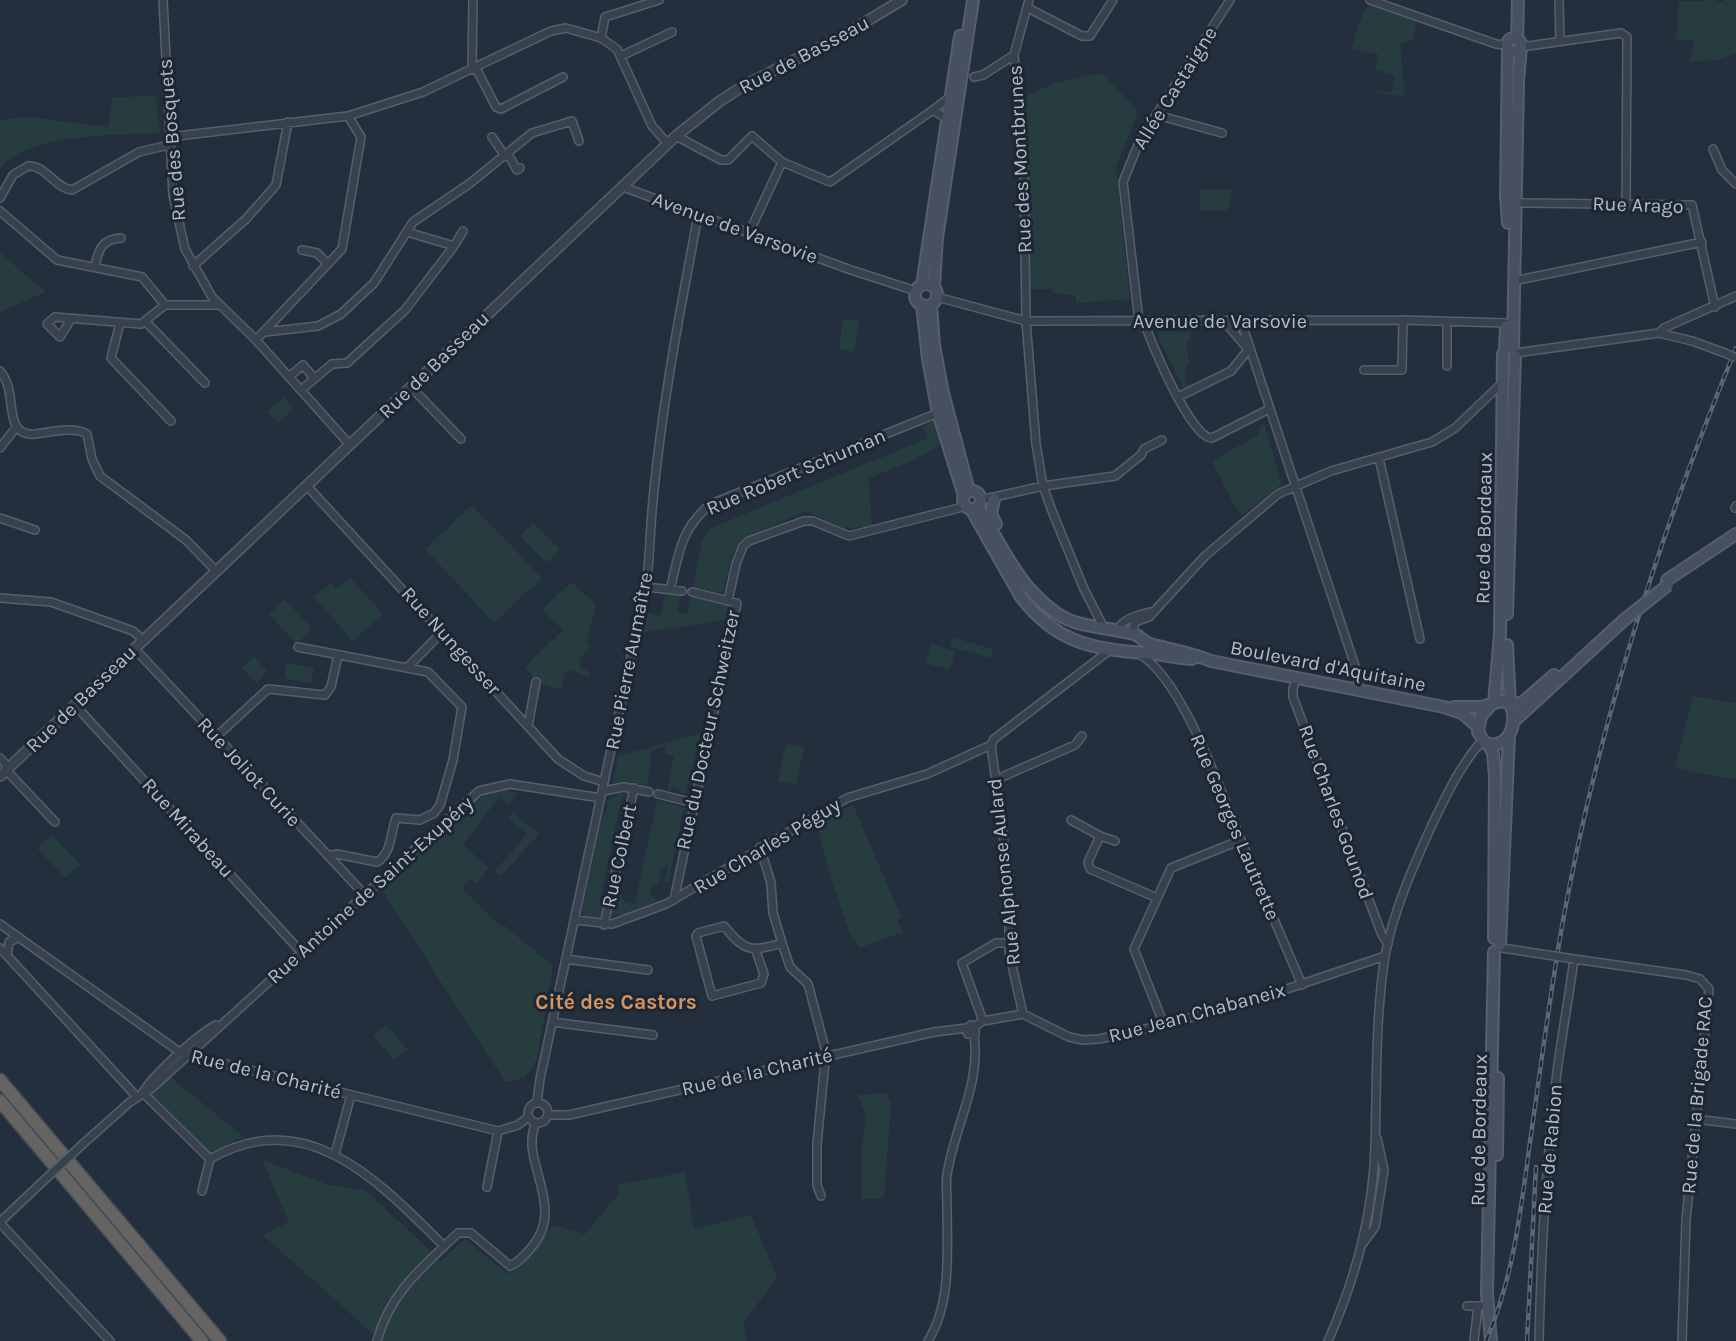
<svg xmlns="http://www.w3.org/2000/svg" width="1736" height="1341" font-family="Karla,sans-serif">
<rect width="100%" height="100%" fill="#242f3e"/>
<path fill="#263c3f" d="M1714 0 1727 4 1724 0H1736V54L1717 60 1690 62 1694 41 1676 39 1679 2Z
M1371 4 1417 22 1413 39 1400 44 1405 97 1377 92V90L1392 92 1395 75 1375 70 1378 54 1351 49 1364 10Z
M1095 74 1104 75 1138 111 1116 167 1130 299 1076 303V296L1052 293V289H1030L1023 97 1055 83Z
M156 95 160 133C118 135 26 133 0 169V120L29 117 109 127 112 98Z
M1200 189H1231L1230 205 1226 211 1200 210Z
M0 253 46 292 0 312Z
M843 319 859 321 854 352 839 349Z
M1152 327H1176V331L1186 332V327H1190L1191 340 1187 342 1189 365H1186L1185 383 1192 385 1184 389 1159 338V332Z
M284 397 294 409 278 424 267 412Z
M933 421 940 445 914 460 869 478 872 527 843 528 806 511 740 541 733 552 723 593 693 588 702 541 711 528 928 438 922 427Z
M1263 421 1282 484 1242 515 1233 503 1212 461 1258 435Z
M472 505 542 578 494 623 425 549Z
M533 523 560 549 547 563 520 537Z
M350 578 383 614 353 641 314 597 331 583 337 589Z
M571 582 596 604 587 642 592 645C586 652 578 655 580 668L590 672 588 677 570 669 564 674 561 690 539 683 525 667 563 630 542 610Z
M665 593 681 595 680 602 676 603 679 604 678 612 687 614 691 597 728 605 732 610 729 619 641 633 646 613 661 616Z
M285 599 312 629 297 644 269 614Z
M952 637 993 649 990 658 950 646Z
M931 644 955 651 950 670 925 663Z
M254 656 267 671 257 684 242 668Z
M287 663 314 668 311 684 284 678Z
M1693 696 1736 703V780L1675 768Z
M701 733 686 794 679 793V788L672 787 671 791 667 790 674 756 665 754 666 746 652 750 647 786 613 782 618 756Z
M786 744 804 747 796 785 778 781Z
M505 790 518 793 508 805 499 797 463 845 489 868 476 884 470 879 462 889 502 927 505 926 553 966 537 1059 525 1078 505 1082 380 887 475 800 488 793Z
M620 794H627L621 801 599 906 604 905 602 918 584 916 582 912 603 812 606 813 608 800Z
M657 800 688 809 683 811 669 881 665 882 668 865 659 869 661 877 658 885H651L650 894 657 900 630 913 613 916 612 908H616L619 892 625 902 635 904Z
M853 805 901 917 897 919 903 932 859 948 855 938 852 939 832 882 816 823Z
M513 812 539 834 501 876 495 871 527 834 508 818Z
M52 835 80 865 65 878 37 848Z
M386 1024 407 1049 394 1060 373 1035Z
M170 1077 244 1137 209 1153 150 1096Z
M886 1093 891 1102 884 1198 861 1199V1155L866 1116 858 1095Z
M262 1160 329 1185 365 1190 441 1261 465 1239 507 1274 553 1225 585 1234 620 1192 616 1185 685 1172 694 1229 751 1215 777 1277 743 1324 747 1341H381L263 1235 289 1222Z"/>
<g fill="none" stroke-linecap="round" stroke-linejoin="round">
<g stroke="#565f6c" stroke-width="10">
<path id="minor" d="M163 0 173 195 185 249 212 297 256 340 350 445
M1029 0 1014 55 1024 170 1026 321 1036 444 1043 486 1052 511 1084 589 1105 630
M1370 0 1496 44 1506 45
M1559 0 1560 40
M1028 8 1082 36H1090L1113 0
M601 38 605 17 659 0
M1521 47 1621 33 1627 37 1626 204
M621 56 672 32
M476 68 496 107 501 109 563 77
M472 70 473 0
M974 77 983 75 1014 55
M1157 115 1222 133
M947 119 933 110 950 97
M676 136 721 160H728L752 136 782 162
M169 137 348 116 423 92 551 31 566 28 601 38 617 49 652 126 668 144
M492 137 505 156H509L517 170 520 168
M1713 149 1722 170 1736 184
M623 187 851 270 916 291
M0 198 13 175 28 166C46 165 55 188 72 190L139 152 169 145
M1515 203 1692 205 1715 307
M0 211 57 260 142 277 165 305
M749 233 782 162 830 182 933 110
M454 246 463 231
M302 250 317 253 328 264
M193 266 246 219 276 185 288 122
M95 267C98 250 102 239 121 238
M1514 281 1702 242
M937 297 1026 321 1403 320 1506 323
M71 319 60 337 47 324 55 317 141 324 165 305H220
M1139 321 1123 182 1140 140 1230 0
M1144 321C1150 342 1192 440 1212 438L1269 409
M1224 321 1247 348
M1241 321 1357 672 1359 690
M1447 321V366
M146 322 205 383
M120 323 111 358 171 421
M265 332 318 326 341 314 374 283 413 222 469 184 532 133 572 121 579 141
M1659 333 1664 328 1736 296
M256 340 342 249 361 137 348 116
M1516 353 1659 333 1692 341 1725 353
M1364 370H1402L1403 320
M0 371C20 393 0 437 36 434 51 432 74 426 87 434L92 459 100 476 186 540 216 571
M289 377 303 365 314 378
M411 387 461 439
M301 390 332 364 347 363 405 310 454 246 407 232
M1178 397 1231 371 1248 350
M0 448 14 430
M1379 458 1420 639
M307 486 558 759 584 776 604 782
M981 500 1043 486 1115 476 1141 455 1144 449 1162 440
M1735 508 1736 506
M0 518 35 530
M646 587 682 591
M670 590C679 554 680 529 711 504L938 413
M0 598 51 602 133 631 143 640
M728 601 736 564 743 546 749 541 804 521H813L849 536 959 508 964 504
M1117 631C1123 618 1137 616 1150 612
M1132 634 1135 622 1149 617 1205 556 1278 494 1331 471 1432 442 1455 428 1501 384
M298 647 428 672 462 707 453 760 440 805 434 813 420 820 396 818C390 834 392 853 377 862L337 854 328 856
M134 648 364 894
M1139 654C1184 679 1224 801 1245 850 1263 895 1283 940 1302 985
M407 668 443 631
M1297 678 1293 688V697L1382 935 1388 944
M74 704 302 953
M528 726 536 682
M217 736 268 689 325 695 331 687 338 655
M0 758 9 768
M6 770 55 822
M995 780 1075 745 1082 736
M603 791 624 787 649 792
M658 794 694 803
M1071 820 1100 836 1088 862 1090 869 1157 898
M1100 836 1115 841
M760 847 771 883 773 913 782 943 790 967 808 984 826 1052 817 1144V1185L821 1196
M674 900 737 603 692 592
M575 920 612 924 666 904 847 798 927 774 991 745
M0 924 181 1053 498 1131 518 1125 528 1117
M604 925 634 788
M0 948 137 1097
M1502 948 1548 955
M756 951 764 974 761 983 712 996 696 936 698 933 724 926C745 952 751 952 782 943
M7 956 9 942 19 937
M566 959 648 970
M1023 1014 1009 952V879L991 745 994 739 1110 650
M983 1021 962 963 996 943H1009
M552 1022 653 1035
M1164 1025 1134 949 1171 868 1241 840
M975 1026V1034H968L966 1029 971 1025 975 1026 983 1021 1023 1014 1069 1037 1083 1040 1099 1039 1164 1025 1257 999 1385 956
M143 1092C155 1073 196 1036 216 1025
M143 1093 210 1159
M537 1102 540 1079 646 587C650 558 650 529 653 500 662 405 680 310 698 216
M528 1113a10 10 0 1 1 20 0a10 10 0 1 1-20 0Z
M548 1115H569L934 1032 967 1028
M1696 1119 1736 1124
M84 1143 130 1102 152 1088 479 791 510 784 601 798
M335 1154 351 1095
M210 1159C307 1103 379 1182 444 1246
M487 1187 498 1131
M202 1191 210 1159
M0 1222 38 1186
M0 1223 110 1341
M1361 1246 1375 1227 1384 1170 1377 1138
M1467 1306H1481
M377 1341C390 1292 423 1267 458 1233H471L510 1266C519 1262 525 1255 531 1248 568 1206 518 1160 536 1123
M928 1341C952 1303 947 1250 947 1206 947 1194 945 1181 948 1169 956 1124 981 1082 974 1035
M1328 1341C1355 1280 1373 1214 1375 1147 1377 1084 1375 1019 1385 956 1393 912 1413 867 1431 827 1445 798 1460 765 1482 741
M1474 1341 1478 1306
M1539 1341C1541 1251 1546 1161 1557 1072 1562 1034 1569 997 1574 959L1686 975 1700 979 1709 989 1686 1220 1682 1341"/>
</g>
<g stroke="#565f6c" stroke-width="12">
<path id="tertiary" d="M0 776 676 136 720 101 743 86 842 36 902 0"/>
</g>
<g stroke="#565f6c" stroke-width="14">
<path id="secondary" d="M1507 45a7 7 0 1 1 14 0a7 7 0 1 1-14 0Z
M1517 39 1518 0
M1508 223 1506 196 1508 50
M915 295a11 11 0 1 1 22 0a11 11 0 1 1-22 0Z
M922 285 960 36
M934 287 937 238 973 0
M922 305 928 359 938 413 964 496
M931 305 934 345 943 393 969 491
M1513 348 1518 81 1521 47
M1505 349 1506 326
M963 500a9 9 0 1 1 18 0a9 9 0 1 1-18 0Z
M994 499 991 514 996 524
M978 507C994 532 1010 567 1029 588 1068 632 1084 622 1134 634 1141 636 1143 642 1150 644 1170 649 1191 653 1211 661L1444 707 1462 713 1478 727
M971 509 1021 597C1055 642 1093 650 1146 653 1161 654 1177 658 1192 659
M1667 580 1736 534
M1507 614 1515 356
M1507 645 1510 704
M1494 703 1500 634 1503 354
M1511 706 1523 702 1554 675
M1454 707H1481L1502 701 1510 704C1519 722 1509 751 1485 743L1478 732 1481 716 1491 705
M1513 722 1624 620
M1489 745 1493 753 1495 776 1494 938
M1500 945 1509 735
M1497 1155 1498 1078
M1491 1341 1487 1293 1494 952"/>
</g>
<g stroke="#434c59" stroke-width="15">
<path id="trunk" d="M0 1080 220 1341
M0 1101 202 1341"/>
</g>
<use href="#minor" stroke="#38414e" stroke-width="7"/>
<use href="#tertiary" stroke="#38414e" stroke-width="9"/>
<use href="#secondary" stroke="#465061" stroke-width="10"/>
<use href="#trunk" stroke="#656462" stroke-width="12"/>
<g stroke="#5a6575" stroke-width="4.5">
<path id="rail" d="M1486 1341C1515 1274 1521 1206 1531 1135 1541 1065 1550 995 1562 926 1598 726 1659 535 1736 348
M1527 1341 1536 1167"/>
</g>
<use href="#rail" stroke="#1d2633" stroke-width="2" stroke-dasharray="7" stroke-linecap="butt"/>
<g stroke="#565f6c" stroke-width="10" stroke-linecap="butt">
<path id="minor-bridge" d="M1725 353 1736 358
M1548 955 1574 959
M38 1186 84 1143"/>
</g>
<g stroke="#565f6c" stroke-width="14" stroke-linecap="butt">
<path id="secondary-bridge" d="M1624 620 1668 585"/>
</g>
<use href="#minor-bridge" stroke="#38414e" stroke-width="7"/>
<use href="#secondary-bridge" stroke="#465061" stroke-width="10"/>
</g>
<g text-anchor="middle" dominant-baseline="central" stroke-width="6" stroke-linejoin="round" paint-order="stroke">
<g font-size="20" fill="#b4bcc9" stroke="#1d2633">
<text transform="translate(804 55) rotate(-28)">Rue de Basseau</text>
<text transform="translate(1175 88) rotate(-58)">Allée Castaigne</text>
<text transform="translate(172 140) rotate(-95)">Rue des Bosquets</text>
<text transform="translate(1020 159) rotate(-93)">Rue des Montbrunes</text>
<text transform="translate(1638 205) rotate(2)">Rue Arago</text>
<text transform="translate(735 228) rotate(20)">Avenue de Varsovie</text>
<text x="1220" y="321">Avenue de Varsovie</text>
<text transform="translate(434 365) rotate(-44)">Rue de Basseau</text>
<text transform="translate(796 472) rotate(-23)">Rue Robert Schuman</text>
<text transform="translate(1484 528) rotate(-89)">Rue de Bordeaux</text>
<text transform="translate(451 641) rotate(48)">Rue Nungesser</text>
<text transform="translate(629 661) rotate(-79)">Rue Pierre Aumaître</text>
<text transform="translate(1328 666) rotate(11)">Boulevard d'Aquitaine</text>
<text transform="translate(81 699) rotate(-44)">Rue de Basseau</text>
<text transform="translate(708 730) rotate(-78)">Rue du Docteur Schweitzer</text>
<text transform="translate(249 772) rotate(47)">Rue Joliot Curie</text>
<text transform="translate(1336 812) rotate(70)">Rue Charles Gounod</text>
<text transform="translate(1235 827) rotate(67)">Rue Georges Lautrette</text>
<text transform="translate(188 828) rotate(48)">Rue Mirabeau</text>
<text transform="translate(767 846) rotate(-31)">Rue Charles Péguy</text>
<text transform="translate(619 856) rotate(-78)">Rue Colbert</text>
<text transform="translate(1004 872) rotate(-96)">Rue Alphonse Aulard</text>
<text transform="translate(370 890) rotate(-42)">Rue Antoine de Saint-Exupéry</text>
<text transform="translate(1197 1013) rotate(-15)">Rue Jean Chabaneix</text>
<text transform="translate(757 1072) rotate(-13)">Rue de la Charité</text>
<text transform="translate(266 1074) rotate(14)">Rue de la Charité</text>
<text transform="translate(1697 1095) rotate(-85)">Rue de la Brigade RAC</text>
<text transform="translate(1479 1130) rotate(-89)">Rue de Bordeaux</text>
<text transform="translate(1550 1149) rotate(-85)">Rue de Rabion</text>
</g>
<g font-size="21" font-weight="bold" fill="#d59563" stroke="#1d2633">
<text x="616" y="1002">Cité des Castors</text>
</g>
</g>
</svg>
